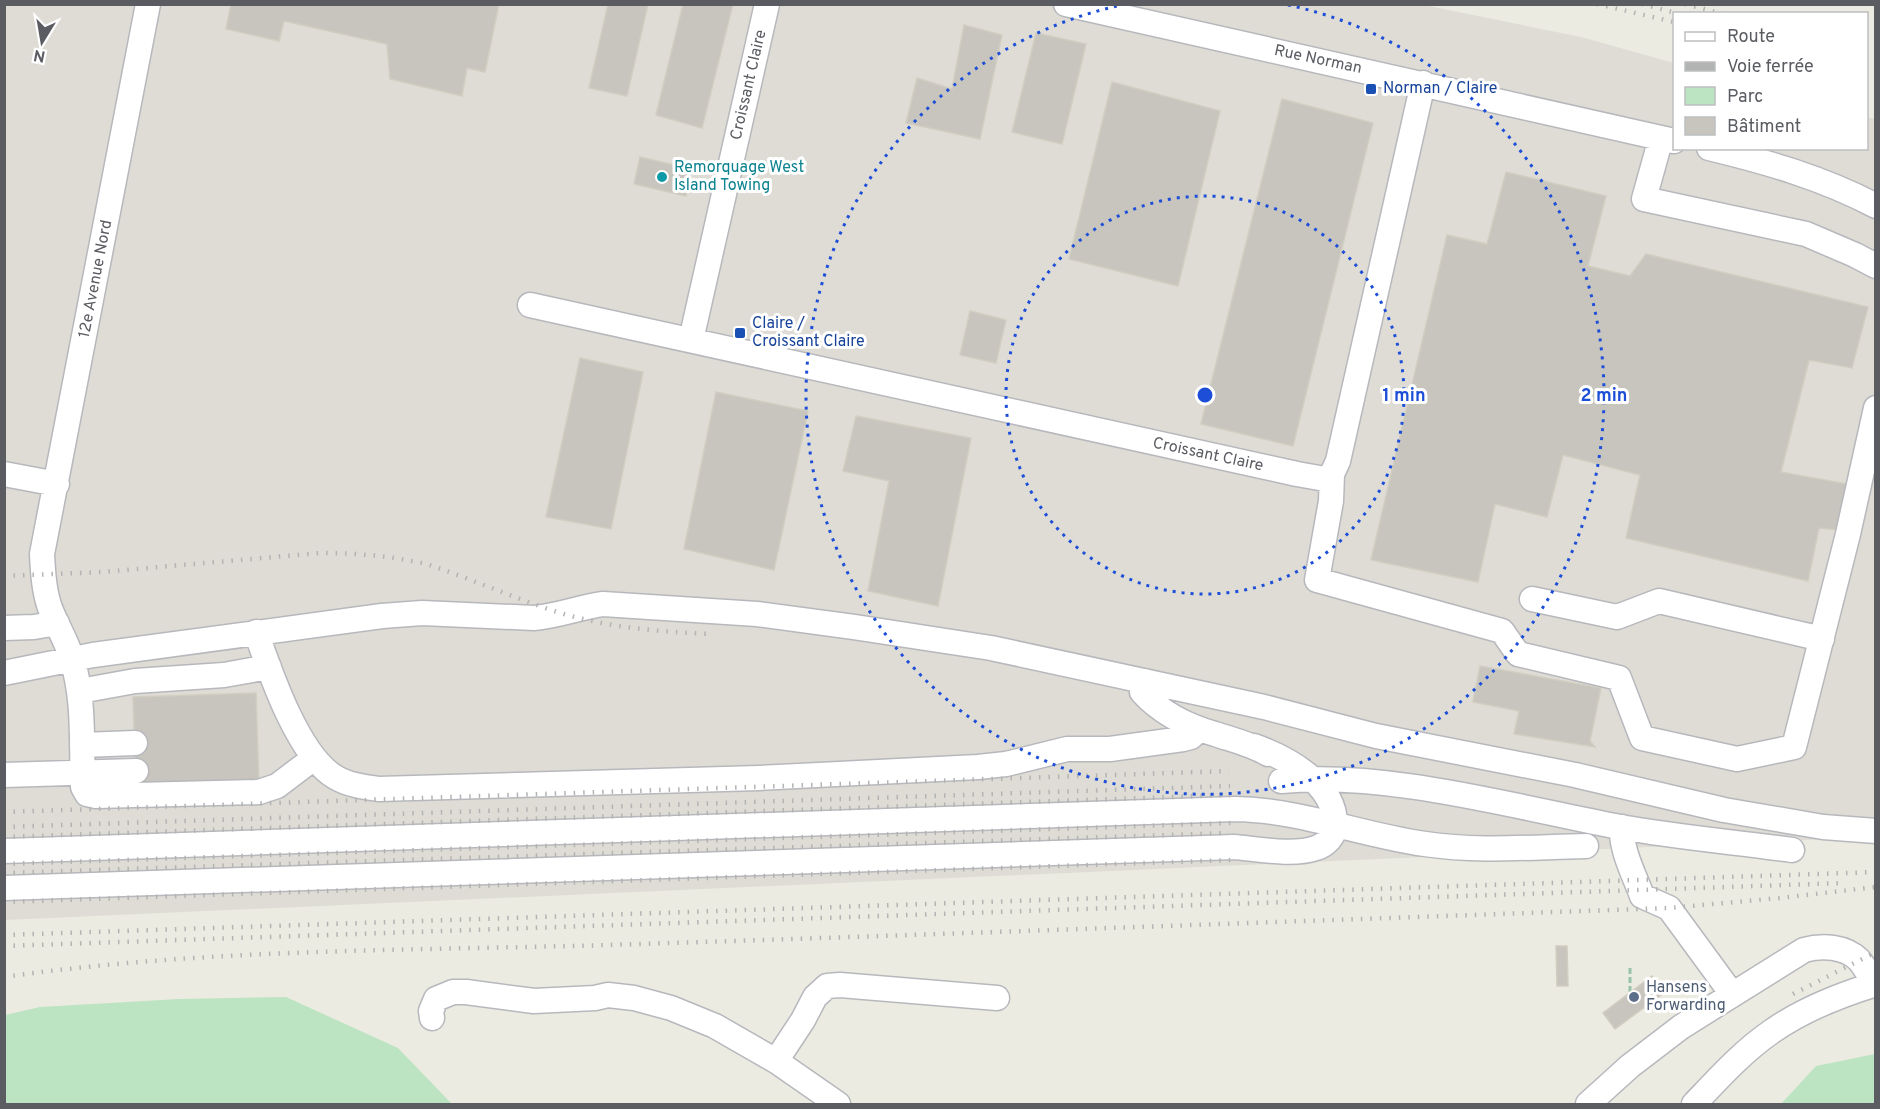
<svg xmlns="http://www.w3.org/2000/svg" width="1880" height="1109" font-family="Overpass,sans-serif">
<rect width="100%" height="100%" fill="#ecebe1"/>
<path fill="#dedcd5" d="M4 5H1424L1581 37 1674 63V148H1866L1867 117 1875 119V837L5 920Z"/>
<path fill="#bde4c2" d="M286 997 398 1048 452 1104H5V1015L40 1007 179 999Z
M1875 1054V1104H1781L1816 1066Z"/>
<path fill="#c8c5be" stroke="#d1cdc0" stroke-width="1.5" d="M231 4H499L485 72 467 68 462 96 390 79 387 44 284 21 279 41 226 29Z
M608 4H648L627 96 589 88Z
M683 4H733L702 128 656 115Z
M964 25 1002 35 980 139 906 123 917 78 952 89Z
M1036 33 1086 44 1062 144 1012 132Z
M1112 82 1220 111 1178 286 1069 259Z
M1282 99 1373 123 1293 446 1201 424Z
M640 157 691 169 686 196 634 184Z
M1506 172 1606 196 1588 266 1630 276 1646 254 1868 307 1852 368 1809 360 1781 472 1847 484 1837 530 1819 528 1808 581 1626 538 1640 475 1563 455 1547 517 1495 504 1478 582 1371 560 1447 235 1487 244Z
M970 311 1006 320 996 363 960 355Z
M580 358 643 372 611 529 546 517Z
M716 392 808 411 774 570 684 549Z
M856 416 971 438 938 606 868 591 889 481 843 471Z
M1480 666 1601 688 1590 741 1595 747 1514 734 1519 711 1473 702Z
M256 693 259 785 136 789 133 697Z
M1556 946H1567L1568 986H1557Z
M1652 976 1665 992 1615 1029 1603 1013Z"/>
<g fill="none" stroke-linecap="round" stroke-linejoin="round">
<g stroke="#b7b8bd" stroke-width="27">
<path id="minor" d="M148 4 42 554C43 573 44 591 50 608 57 626 67 642 72 659 85 701 81 744 83 787L87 794 96 796 259 792 277 786 314 758
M1066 4 1674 141
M1661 138 1644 199 1806 234 1855 255 1876 266
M1709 148C1767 162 1823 178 1876 206
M530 305 1297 474 1325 479 1332 474 1338 461 1423 83
M691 340 767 4
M4 474 57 484
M1332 474 1331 501 1317 580 1502 631 1518 654 1619 678 1642 738 1737 759 1794 747 1848 534 1876 408
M1532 599 1617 617 1659 601 1822 639
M4 628 34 627 57 623
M256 632C270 672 298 755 335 777 348 785 364 787 379 789L759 778 978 767 1006 764 1067 749H1110L1183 739 1191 737 1199 729
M4 673 93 655 382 616 422 613 534 618C558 616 580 607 603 604L757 614 854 627 991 648 1264 707 1376 736 1575 775 1724 810 1823 827 1876 831
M1145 681 1142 692C1161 713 1187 726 1215 734 1233 740 1251 744 1268 754
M80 691 135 681 224 675 269 667
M82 745 135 743
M4 775 136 771
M1281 781C1388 771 1514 807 1620 827 1676 837 1734 842 1792 850
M1622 827C1620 848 1635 877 1642 896L1669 908 1732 994
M4 851 1235 809C1300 810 1361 835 1425 844 1478 852 1532 847 1586 846
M4 888 1234 847C1257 849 1294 856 1316 848 1326 845 1335 836 1335 825 1336 784 1287 758 1254 746
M432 1018 431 1011 436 999 453 992H466L534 1001 595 998 608 995 634 998 671 1008 715 1026 776 1061
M838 1104 776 1061 803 1020 815 997 827 986 840 985 997 998
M1588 1104 1630 1066 1681 1027 1804 950C1822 945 1845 946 1859 960 1865 967 1870 977 1875 984
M1694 1104C1718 1079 1742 1052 1771 1032 1802 1010 1840 995 1876 984"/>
</g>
<path stroke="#97c4a9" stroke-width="3" stroke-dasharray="6 3" stroke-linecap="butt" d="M1630 968V993"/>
<use href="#minor" stroke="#fff" stroke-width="24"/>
<path stroke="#b2b3b3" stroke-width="4.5" stroke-dasharray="1.5 8" stroke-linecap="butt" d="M1597 4 1674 22
M1642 4 1680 14
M1685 4 1724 14
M1866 46 1876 48
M1866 56 1876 58
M1866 67 1876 70
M4 576 102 572 320 553C356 553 391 556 426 564 473 579 517 600 564 614 613 628 662 632 713 634
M4 812 1229 771
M4 827 1230 786
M4 837 1230 795
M4 864 1231 823
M4 873 1229 833
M4 902 1233 860
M4 935 1876 872
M4 946 1843 883
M4 977C215 947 428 951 640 944 983 933 1326 920 1669 908L1780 898 1876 887
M1793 994 1876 952"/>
</g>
<g fill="none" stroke="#1d4ed8" stroke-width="3" stroke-dasharray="3 6">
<circle cx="1205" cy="395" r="199"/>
<path d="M1288 5A399 399 0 1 1 1122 5"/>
</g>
<g fill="#1a4fb4" stroke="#fff" stroke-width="2">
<rect x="1365" y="83" width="12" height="12" rx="3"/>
<rect x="734" y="327" width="12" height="12" rx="3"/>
</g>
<circle fill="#0f9aa8" stroke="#fff" stroke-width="2" cx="662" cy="177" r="6"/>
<circle fill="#5c6f8a" stroke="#fff" stroke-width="2" cx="1634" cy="997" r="6"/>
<g text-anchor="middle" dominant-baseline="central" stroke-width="6" stroke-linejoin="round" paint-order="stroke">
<g font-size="16" fill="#5a5c62" stroke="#fff">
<text transform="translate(1318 60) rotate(12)">Rue Norman</text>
<text transform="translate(749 85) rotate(-77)">Croissant Claire</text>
<text transform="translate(96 279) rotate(-79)">12e Avenue Nord</text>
<text transform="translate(1208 455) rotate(12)">Croissant Claire</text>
</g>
<g font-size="16" fill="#164399" stroke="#fff" text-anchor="start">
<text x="1383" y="89">Norman / Claire</text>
<text x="752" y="324">Claire /<tspan x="752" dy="18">Croissant Claire</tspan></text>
</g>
<g font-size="16" fill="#0d838f" stroke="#fff" text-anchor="start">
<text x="674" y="168">Remorquage West<tspan x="674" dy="18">Island Towing</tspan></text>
</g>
<g font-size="16" fill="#4e5e75" stroke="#fff" text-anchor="start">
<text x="1646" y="988">Hansens<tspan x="1646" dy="18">Forwarding</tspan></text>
</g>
</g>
<circle cx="1205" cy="395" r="9" fill="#1d4ed8" stroke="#fff" stroke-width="3"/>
<g font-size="18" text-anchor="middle" font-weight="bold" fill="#1d4ed8" stroke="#fff" stroke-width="6" stroke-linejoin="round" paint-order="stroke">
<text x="1404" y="401">1 min</text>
<text x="1604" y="401">2 min</text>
</g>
<rect width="1880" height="1109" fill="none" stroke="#5a5c62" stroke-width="12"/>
<rect x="1673" y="12" width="195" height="138" fill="#ffffff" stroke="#bdbec0" stroke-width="1.5"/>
<rect x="1685" y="32" width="30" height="9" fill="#ffffff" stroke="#bdbec0" stroke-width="1.5"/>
<text x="1727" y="42" font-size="18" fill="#5a5c62">Route</text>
<rect x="1685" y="62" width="30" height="9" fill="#b2b3b3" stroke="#bdbec0" stroke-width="1.5"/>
<text x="1727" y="72" font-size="18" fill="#5a5c62">Voie ferrée</text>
<rect x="1685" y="87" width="30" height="18" fill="#bde4c2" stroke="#bdbec0" stroke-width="1.5"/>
<text x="1727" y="102" font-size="18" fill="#5a5c62">Parc</text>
<rect x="1685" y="117" width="30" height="18" fill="#c8c5be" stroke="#bdbec0" stroke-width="1.5"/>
<text x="1727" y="132" font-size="18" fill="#5a5c62">Bâtiment</text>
<g transform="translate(42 42) rotate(191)" stroke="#ffffff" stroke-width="4.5" paint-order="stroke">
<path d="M0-4.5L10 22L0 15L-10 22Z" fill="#5a5c62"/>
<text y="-9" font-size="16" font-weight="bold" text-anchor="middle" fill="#5a5c62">N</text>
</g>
</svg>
